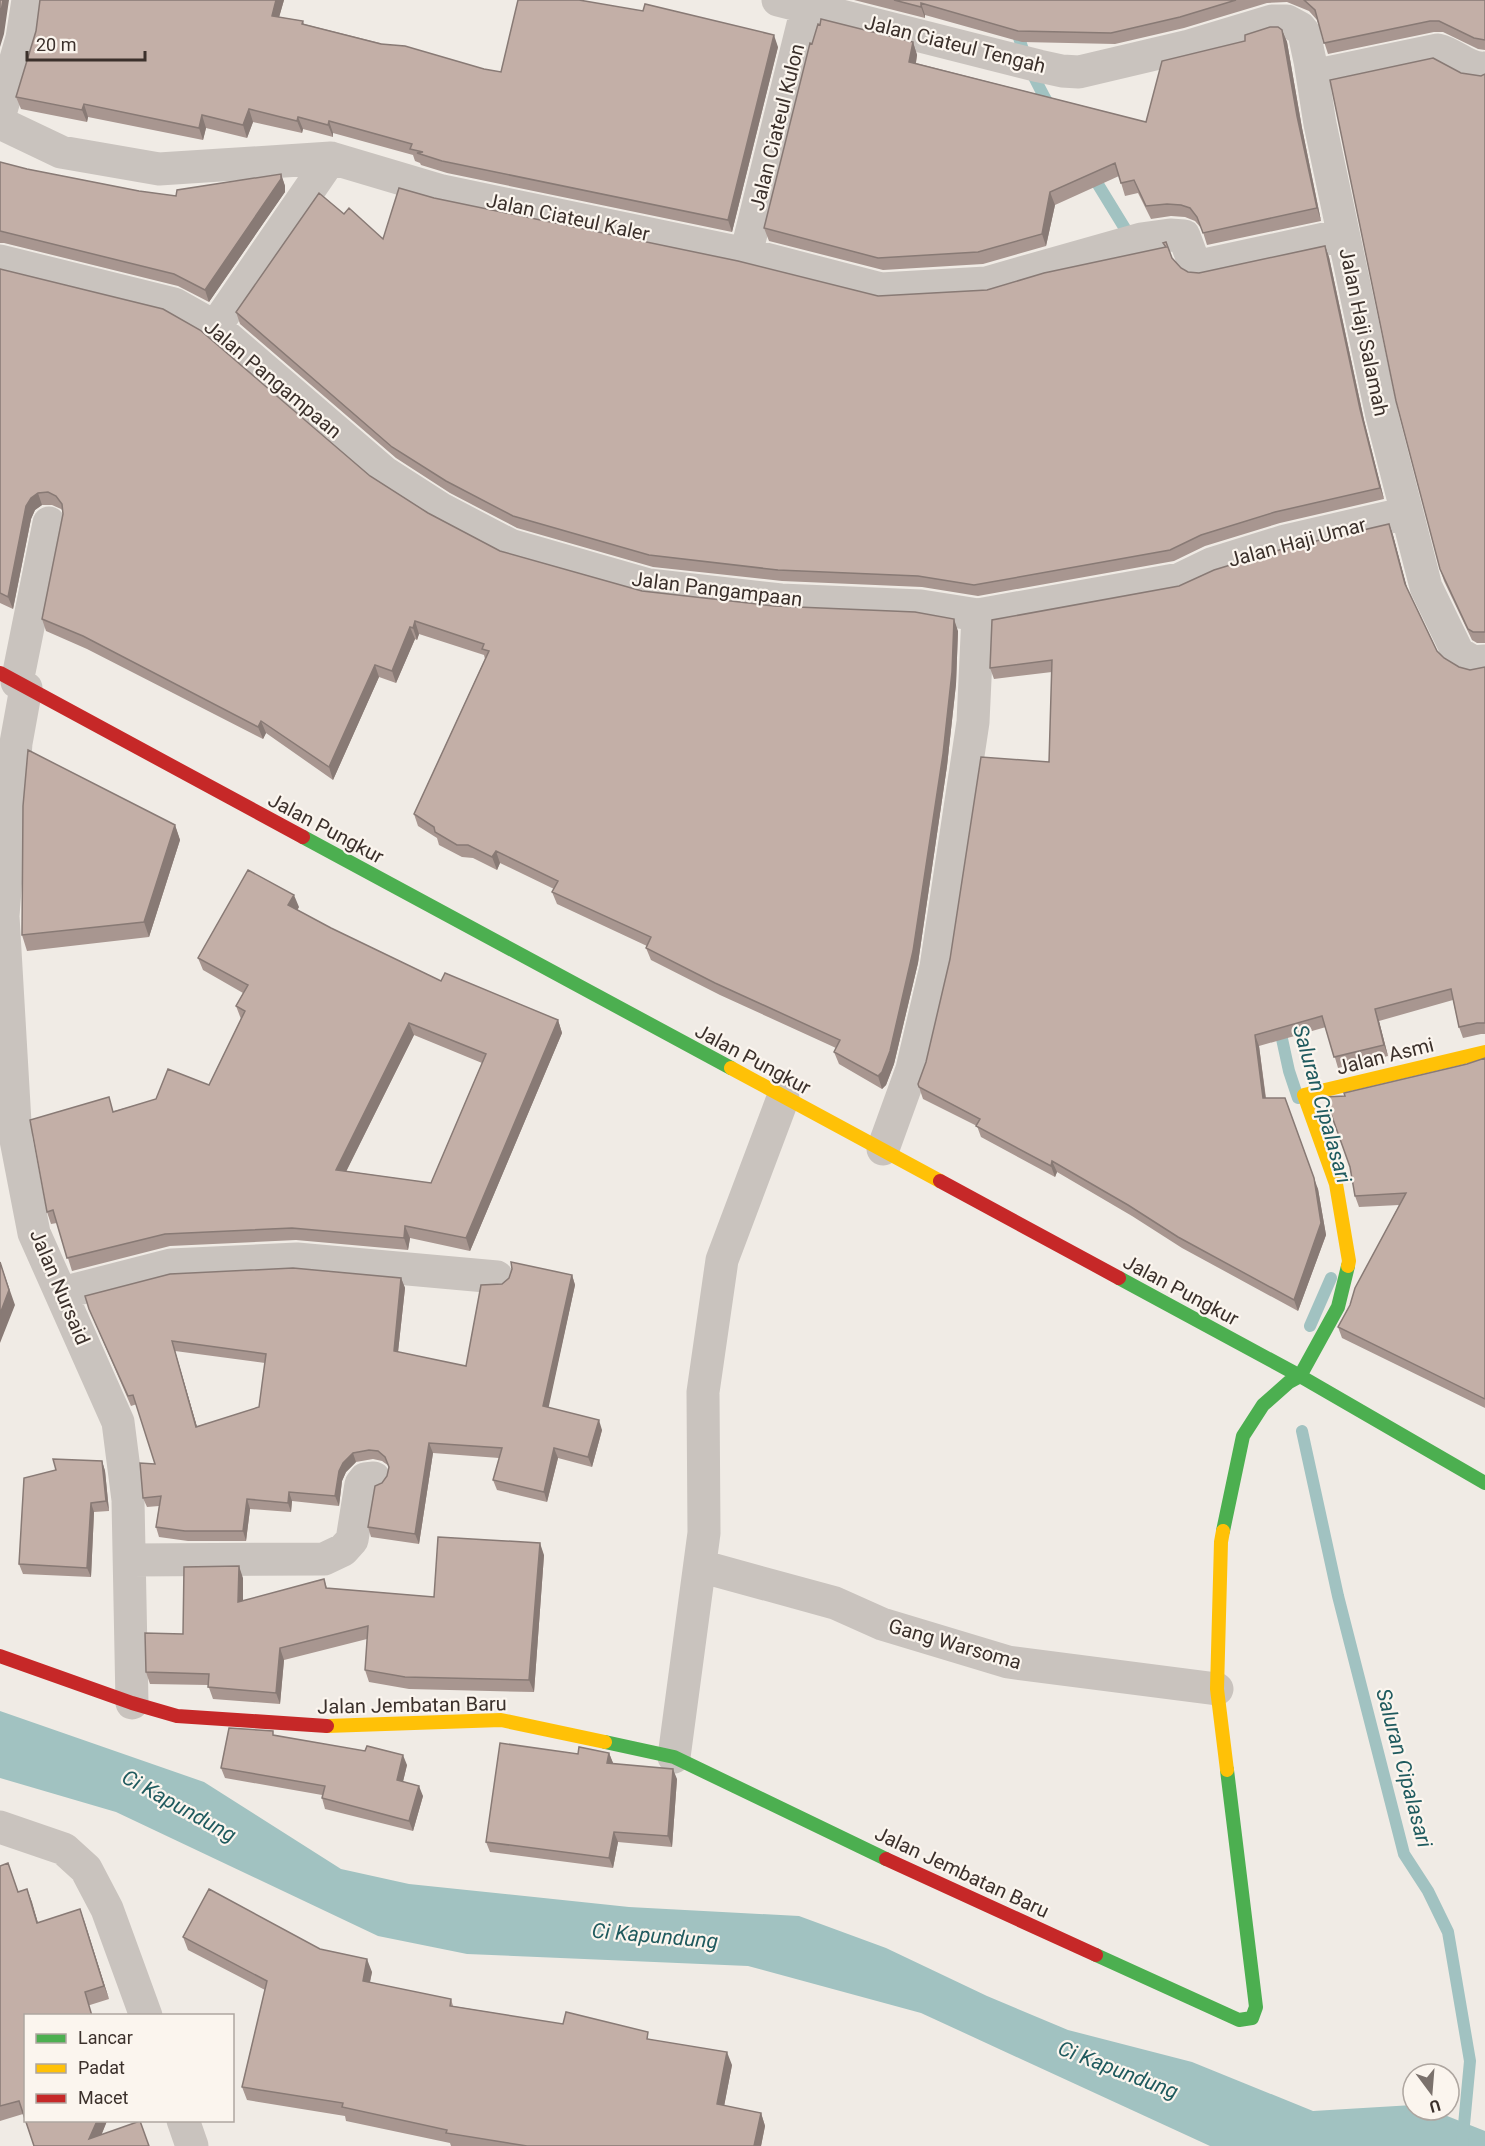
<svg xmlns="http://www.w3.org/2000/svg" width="1485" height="2146" font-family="Roboto,sans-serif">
<rect width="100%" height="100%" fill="#f0ebe5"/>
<path fill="#a1c2c1" d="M0 1711 204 1782 341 1869 409 1884 629 1907 799 1916 886 1948 987 1996 1068 2030 1192 2062 1313 2111 1413 2105V2110H1432L1485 2131V2146H1210L921 2013 748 1966 467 1954 378 1936 116 1812 0 1778Z"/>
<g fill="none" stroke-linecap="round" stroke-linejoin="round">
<path stroke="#a1c2c1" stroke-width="12" d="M1012 0C1015 39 1032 77 1052 110
M1091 173 1132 240
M1279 1025 1289 1071 1298 1098
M1310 1326 1331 1278
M1302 1431 1338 1596 1404 1854 1428 1891 1448 1932 1470 2061 1462 2146"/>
<path stroke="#c9c3be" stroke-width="33" d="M778 0 1039 66 1062 71 1079 72 1189 46 1272 21H1287L1300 28 1304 33 1310 61 1320 124 1382 416 1426 587 1458 653 1473 662 1485 661
M1313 76 1438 50C1456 54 1467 70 1485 68
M0 114 22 38 28 0
M0 123 61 152 159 169 331 158 442 191 746 254 881 289 986 283 1141 239 1170 235 1184 236 1194 263 1200 266 1343 235
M746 254 809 0
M0 261 174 304 215 327 385 473 441 509 510 545 649 585 781 600 921 606 978 615 1180 579 1211 564 1285 541 1407 513
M215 327 331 158
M17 682 49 523
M26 688 16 743 3 916 16 1140 34 1233 118 1422 128 1500 132 1703
M883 1149 912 1069 936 967 973 722 978 615
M62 1293 171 1265 297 1259 497 1277
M131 1560 324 1559 343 1550 352 1540 361 1484 365 1479 374 1478
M700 1566 835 1603 882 1624 1008 1662 1217 1689
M674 1757 704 1533 703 1392 722 1260 783 1098
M0 1827 64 1849 86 1869 107 1909 146 2016
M183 2120 192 2146"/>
<path stroke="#4caf50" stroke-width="14" d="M303 837 731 1068
M1119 1278 1300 1376 1485 1483
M1223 1531 1243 1436 1263 1405 1289 1382 1300 1376 1338 1307 1348 1266
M605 1742 674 1757 886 1859
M1096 1955 1239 2020 1252 2018 1256 2007 1227 1770"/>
<path stroke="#ffc107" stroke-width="14" d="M731 1068 940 1181
M1348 1266 1349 1261 1336 1184 1304 1095 1485 1052
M1223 1531 1221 1542 1217 1689 1227 1770
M327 1726 501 1720 605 1742"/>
<path stroke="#c62828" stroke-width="14" d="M0 673 303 837
M940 1181 1119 1278
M0 1656 132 1703 177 1716 327 1726
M886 1859 1096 1955"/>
</g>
<path fill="#a89690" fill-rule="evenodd" d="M40 0H284L279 17 303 21 304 24 484 69 501 72 778 47 732 232 447 173 421 165 420 163 415 161 413 155 333 133V137L303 129 302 133 253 122 247 138 206 128 203 140 88 117 87 122 21 109 16 97 36 31Z
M854 0H1485V50L1478 49 1443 32H1434L1328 54 1317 20 1309 11 1287 2 1267 3 1184 28 1115 44 1022 42 925 15V18Z
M1282 30 1287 42 1302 128 1321 221 1207 245 1202 229 1195 221 1185 217 1171 216 1151 219 1138 193 1125 196 1119 176 1055 205 1046 246 983 264 883 270 769 241 764 228 812 44 913 42 917 55 916 63 1146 122 1245 41Z
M1461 73 1481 76 1485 74V643H1477L1472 640 1444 581 1440 569Z
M0 162 27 169 139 191 176 196 281 174 285 186V192L209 302 178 286 4 243H0Z
M434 198 878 296 987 290 1172 258 1181 268 1188 272 1199 273 1325 246 1329 257 1364 420 1384 499 1280 523 1205 546 1174 561 978 596 922 587 782 581 653 567 517 528 450 493 396 458 240 324 236 312 344 214 383 239Z
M0 269 370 476 428 513 500 551 642 591 958 631 956 684 947 766 918 963 894 1064 886 1085 882 1089 839 1064 834 1052 836 1048 720 995 651 960 646 948 647 946 557 904 552 892 554 889 500 863 497 870 473 858 462 857 439 845 437 838 418 826 414 814 485 659 484 655 419 634 417 640 415 639 396 683 379 677 333 780 266 733 263 739 87 649 46 631 42 619 63 514V511L61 509 52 505H42L35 510 31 519 13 609 0 603Z
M1389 524 1393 535 1407 589 1437 651 1444 658 1459 667 1470 670 1485 667V1034H1481L1463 1038 1459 1027 1453 1000 1379 1021 1388 1056 1338 1068 1326 1027 1259 1046 1266 1098 1318 1189 1326 1235 1298 1311 1182 1248 1132 1216 1057 1172 1055 1177 981 1137 977 1126 923 1099 918 1084 1049 762 1052 672 994 679 990 668 1179 586Z
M175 825 180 840 149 937 27 951 22 935Z
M299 907 297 910 331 928 441 981 558 1020 562 1033 470 1251 410 1238 408 1250 296 1240 170 1246 72 1271 57 1223 51 1224 47 1212 114 1111 209 1085 241 1019 236 1006 243 993 203 970 198 958ZM414 1035 482 1063 431 1183 346 1171Z
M1485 1058V1408L1342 1338 1338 1327 1350 1305 1399 1205 1359 1207 1355 1196 1345 1096 1467 1064Z
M572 1275 575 1285 548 1407 602 1430 592 1467 558 1458 547 1502 497 1490 493 1480 499 1458 433 1453 419 1544 371 1537 368 1527 382 1483 387 1476 389 1466 382 1461 373 1459 356 1462 346 1472 342 1481 339 1506 292 1501 291 1512 250 1509 246 1541H188L159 1537 156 1527 159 1506 147 1507 143 1498 155 1464 137 1404 131 1406 89 1309 401 1278 405 1288 398 1352 466 1366 502 1284ZM175 1351 265 1363 259 1407 197 1427Z
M102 1461 105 1471 109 1511 94 1512 91 1577 23 1574 19 1564Z
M544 1555 534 1692 409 1689 369 1682 365 1670 367 1639 284 1660 280 1704 213 1699 208 1685 150 1684 146 1672 183 1634 243 1578V1601L324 1579 327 1588 434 1597Z
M275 1735 407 1765 403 1781 423 1796 413 1831 325 1809 322 1798V1795L225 1778 221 1768Z
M609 1753 613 1763 677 1779 672 1847 618 1842 613 1868 490 1852 486 1842 578 1754Z
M0 1866 18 1892 27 1889 38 1923 80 1909 109 1999 90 2005 26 2016V2121H107L101 2135 149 2146H34L23 2114 0 2121Z
M183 1937 320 1949 372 1972 370 1983 451 1999 453 2006 650 2039 732 2065 724 2106 761 2113 765 2126 761 2146H451L450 2143 346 2121 345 2116 247 2100 242 2087 265 1990 188 1950Z"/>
<path fill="#887a75" d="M3 0H9L4 34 0 47V17Z
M276 0H284L276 28 272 16Z
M921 3 925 15V18L921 7Z
M1282 30 1287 42 1302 128 1321 221 1317 208 1297 116Z
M774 35 778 47 732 232 728 220Z
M913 42 917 55 914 74 909 62Z
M84 104 88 117 87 122 82 110Z
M249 109 253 122 247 138 243 125Z
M202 115 206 128 203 140 199 128Z
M298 117 303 129 302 133 297 121Z
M329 121 333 133V137L328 125Z
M281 174 285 186V192L209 302 205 290Z
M1050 192 1055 205 1046 246 1042 234Z
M1325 246 1329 257 1364 420 1384 499 1380 488 1360 409Z
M38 493 42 505 35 510 31 519 13 609 8 597 26 506 31 498Z
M1389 524 1393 535 1409 595 1405 584Z
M954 619 958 631 956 684 947 766 918 963 894 1064 886 1085 882 1089 878 1076Z
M415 621 419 634 417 640 413 628Z
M410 627 415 639 396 683 392 671Z
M375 665 379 677 333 780 329 767Z
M261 721 266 733 263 739 258 727Z
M175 825 180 840 149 937 144 922Z
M496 851 500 863 497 870 492 857Z
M294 895 299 907 293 918 288 905Z
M1375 1009 1379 1021 1388 1056 1384 1045Z
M558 1020 562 1033 470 1251 466 1238Z
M409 1023 414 1035 341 1182 336 1170Z
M1255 1035 1259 1046 1267 1109 1263 1098Z
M1285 1098 1318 1189 1326 1235 1298 1311 1294 1300Z
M1052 1161 1057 1172 1055 1177 1051 1166Z
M405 1226 410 1238 408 1250 404 1238Z
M0 1262 15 1305 0 1343Z
M572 1275 575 1285 547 1415 543 1406Z
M401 1278 405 1288 397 1361 394 1351Z
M172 1341 175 1351 200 1437 196 1427Z
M599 1420 602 1430 592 1467 588 1457Z
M429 1443 433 1453 419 1544 415 1534Z
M554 1448 558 1458 547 1502 544 1492Z
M353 1453 356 1462 346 1472 342 1481 339 1506 335 1496 339 1471 343 1463Z
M102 1461 105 1471 109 1511 106 1501Z
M289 1492 292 1501 291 1512 288 1503Z
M247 1499 250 1509 246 1541 243 1531Z
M91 1503 94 1512 91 1577 87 1568Z
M540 1543 544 1555 534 1692 529 1680Z
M239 1566 243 1578V1614L238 1602Z
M280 1648 284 1660 280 1704 276 1693Z
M609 1753 613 1763H607Z
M403 1755 407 1765 401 1790 397 1780Z
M673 1769 677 1779 672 1847 668 1836Z
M419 1786 423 1796 413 1831 409 1821Z
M614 1832 618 1842 613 1868 609 1858Z
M27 1889 32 1902 42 1937 37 1923Z
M80 1909 85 1923 109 1999 104 1986Z
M367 1959 372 1972 367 1994 363 1981Z
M727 2052 732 2065 722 2117 717 2104Z
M761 2113 765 2126 761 2146H754Z
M97 2121H107L97 2146 89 2139Z"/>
<path fill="#c3afa7" stroke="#887a75" stroke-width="1.5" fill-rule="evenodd" d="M0 0H3L0 17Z
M40 0H276L272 16 303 21 302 24 381 44 405 46 484 69 501 72 518 0H579L643 11 645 4 774 35 728 220 442 161 417 153 423 152 410 149 412 144 329 121 328 125 298 117 297 121 249 109 243 125 202 115 199 128 84 104 82 110 16 97 36 31Z
M894 0H1236L1180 17 1111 33 1018 31 921 3V7Z
M1304 0H1485V40L1474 38 1439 21H1430L1324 43 1315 10Z
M821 19 913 42 909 62 1146 122 1162 61 1245 41V35L1270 27H1278L1282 30 1297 116 1317 208 1203 233 1197 217 1190 208 1181 205 1167 204 1146 206 1134 180 1121 183 1115 163 1050 192 1042 234 978 252 878 258 764 228 810 43 812 44 818 24 820 25Z
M1433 58 1461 73 1481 76 1485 74V632H1473L1468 629 1440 569 1396 401 1330 80Z
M0 162 27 169 139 191 176 196 177 190 281 174V179L205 290 174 274 0 231Z
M399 188 434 198 738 261 878 296 987 290 1044 273 1166 247 1163 243 1166 242 1172 258 1181 268 1188 272 1199 273 1325 246 1360 409 1380 488 1275 512 1201 535 1170 550 974 585 918 576 778 570 649 555 513 516 446 481 392 447 236 312 319 193 344 214 349 208 383 239Z
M0 269 163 309 200 330 370 476 428 513 500 551 642 591 774 606 915 612 954 619 952 672 943 754 913 951 890 1051 882 1072 878 1076 834 1052 840 1040 715 983 646 948 651 937 552 892 558 881 496 851 492 857 468 845H457L435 832 434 827 414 814 489 651 482 649 484 644 415 621 413 628 410 627 392 671 375 665 329 767 261 721 258 727 83 636 42 619 63 514 62 504 56 496 48 492 38 493 31 498 26 506 8 597 0 593Z
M1389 524 1405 584 1437 651 1444 658 1459 667 1470 670 1485 667V1023H1477L1459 1027 1451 989 1375 1009 1384 1045 1334 1057 1322 1016 1255 1035 1263 1098H1285L1314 1178 1321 1223 1294 1300 1178 1237 1128 1205 1052 1161 1051 1166 976 1126 980 1119 919 1087 918 1084 926 1062 950 959 981 757 1049 762 1052 660 990 668 992 620 1179 586 1214 570 1286 548Z
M28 750 175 825 144 922 22 935 23 806Z
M248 870 294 895 288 905 331 928 441 981 445 973 558 1020 466 1238 405 1226 404 1238 292 1228 165 1234 67 1258 53 1210 47 1212 30 1120 109 1097 113 1112 156 1099 168 1069 209 1085 245 1011 236 1006 248 985 198 958ZM409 1023 486 1054 431 1183 336 1170Z
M1485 1058V1399L1338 1327 1350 1305 1355 1288 1406 1193 1355 1196 1350 1167 1325 1097 1345 1096 1344 1093 1467 1064Z
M0 1262 9 1290 0 1314Z
M511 1262 572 1275 543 1406 599 1420 588 1457 554 1448 544 1492 493 1480 502 1448 429 1443 415 1534 368 1527 375 1486 382 1483 387 1476 389 1467 385 1457 378 1451 369 1450 353 1453 343 1463 339 1471 335 1496 289 1492 288 1503 247 1499 243 1531H185L156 1527 161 1496 143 1498 140 1463 155 1464 133 1395 128 1396 89 1309 85 1296 170 1274 293 1268 401 1278 394 1351 466 1366 481 1285 502 1284 509 1278 512 1269ZM172 1341 266 1354 259 1407 196 1427Z
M53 1459 102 1461 106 1501 91 1503 87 1568 19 1564 24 1478 56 1470Z
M438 1537 540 1543 529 1680 405 1677 365 1670 368 1626 280 1648 276 1693 208 1687 209 1674 146 1672 145 1633 183 1634 184 1567 239 1566 238 1602 324 1579 326 1588 434 1597Z
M229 1728 273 1731V1735L365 1751 367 1746 403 1755 397 1780 419 1786 409 1821 322 1798 325 1786 221 1768Z
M500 1743 578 1754 579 1747 609 1753 607 1763 673 1769 668 1836 614 1832 609 1858 486 1842Z
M8 1863 18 1892 27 1889 37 1923 80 1909 104 1986 85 1992 92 2016H26V2121H97L89 2139 140 2121 149 2146H34L19 2101 0 2106V1866Z
M209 1889 320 1949 367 1959 363 1981 451 1999 450 2006 563 2024 566 2012 648 2032 647 2039 727 2052 717 2104 761 2113 754 2146H527L446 2133 447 2130 342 2107 343 2103 242 2087 267 1981 183 1937Z"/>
<g text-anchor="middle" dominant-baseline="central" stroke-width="4.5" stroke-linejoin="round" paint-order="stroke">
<g font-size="20" fill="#3b302b" stroke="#fbf5ee">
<text transform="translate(955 44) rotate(14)">Jalan Ciateul Tengah</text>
<text transform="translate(777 127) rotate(-76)">Jalan Ciateul Kulon</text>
<text transform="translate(568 217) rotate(12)">Jalan Ciateul Kaler</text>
<text transform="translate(1364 332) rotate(78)">Jalan Haji Salamah</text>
<text transform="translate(273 379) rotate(40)">Jalan Pangampaan</text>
<text transform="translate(1297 542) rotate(-15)">Jalan Haji Umar</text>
<text transform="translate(717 589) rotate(7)">Jalan Pangampaan</text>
<text transform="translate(326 828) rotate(28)">Jalan Pungkur</text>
<text transform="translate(1385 1056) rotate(-14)">Jalan Asmi</text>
<text transform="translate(753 1059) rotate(28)">Jalan Pungkur</text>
<text transform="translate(60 1287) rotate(67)">Jalan Nursaid</text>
<text transform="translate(1181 1290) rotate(28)">Jalan Pungkur</text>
<text transform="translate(955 1644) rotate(16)">Gang Warsoma</text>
<text transform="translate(412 1705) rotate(-1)">Jalan Jembatan Baru</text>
<text transform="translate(962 1872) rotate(25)">Jalan Jembatan Baru</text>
</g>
<g font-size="21" font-style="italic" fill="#1f5a5e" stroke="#fbf5ee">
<text transform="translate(1322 1104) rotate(74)">Saluran Cipalasari</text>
<text transform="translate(1404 1768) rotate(75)">Saluran Cipalasari</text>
<text transform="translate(179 1806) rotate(29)">Ci Kapundung</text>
<text transform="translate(655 1936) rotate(5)">Ci Kapundung</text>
<text transform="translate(1118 2070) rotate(21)">Ci Kapundung</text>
</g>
</g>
<rect x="24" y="2014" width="210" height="108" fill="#fbf5ee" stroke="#aea6a0" stroke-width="1.5"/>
<rect x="36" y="2034" width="30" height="9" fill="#4caf50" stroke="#aea6a0" stroke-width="1.5"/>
<text x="78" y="2044" font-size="18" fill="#3b302b">Lancar</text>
<rect x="36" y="2064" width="30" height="9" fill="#ffc107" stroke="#aea6a0" stroke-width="1.5"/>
<text x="78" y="2074" font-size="18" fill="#3b302b">Padat</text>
<rect x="36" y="2094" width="30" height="9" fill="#c62828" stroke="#aea6a0" stroke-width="1.5"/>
<text x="78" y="2104" font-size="18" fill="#3b302b">Macet</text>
<g transform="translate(1431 2092) rotate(164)"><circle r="28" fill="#fbf5ee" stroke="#aea6a0" stroke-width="1.5"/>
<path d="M0-4.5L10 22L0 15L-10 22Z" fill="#7a716c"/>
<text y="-9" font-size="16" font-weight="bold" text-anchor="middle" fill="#3b302b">U</text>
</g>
<path d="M27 51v9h118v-9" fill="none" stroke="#3b302b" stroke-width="3"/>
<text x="36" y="51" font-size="18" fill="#3b302b" stroke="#fbf5ee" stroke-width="4.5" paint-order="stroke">20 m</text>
</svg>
